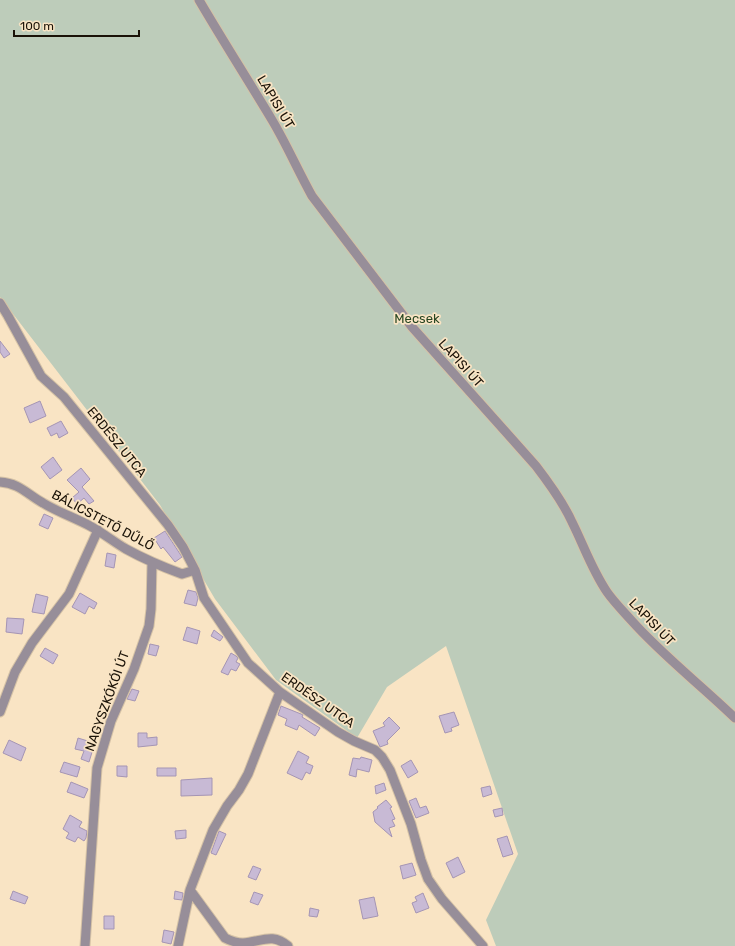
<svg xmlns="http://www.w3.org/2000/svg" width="735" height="946" font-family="Rubik,sans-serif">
<rect width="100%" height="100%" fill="#f9e4c4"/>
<path fill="#bdccba" d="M0 0H735V946H496L486 920 518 854 446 646 387 687 357 738 276 680 215 599 160 505 0 297Z"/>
<path fill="#c8bad5" stroke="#a595b4" d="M0 341 10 354 4 358 0 352Z
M40 401 46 416 30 423 24 408Z
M61 421 68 433 59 438 57 433 51 436 47 428Z
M53 457 62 470 50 479 41 467Z
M81 468 90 479 82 487 94 501 89 504 84 498 77 504 72 498 79 492 67 480Z
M44 514 53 518 48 529 39 525Z
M165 531 182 557 175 562 163 547 161 549 154 538Z
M107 553 116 555 114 568 105 566Z
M188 590 196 592 198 598 196 606 184 603Z
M80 593 97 603 94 609 89 606 85 614 72 607Z
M36 594 48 597 44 614 32 612Z
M7 618 24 619 22 634 6 632Z
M187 627 200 631 197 644 183 640Z
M214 630 223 637 220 641 211 636Z
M150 644 159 646 156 656 148 654Z
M45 648 58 655 53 664 40 656Z
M231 653 236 656 238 658 236 662 240 664 236 671 231 669 228 675 221 672Z
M132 689 139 691 135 701 127 699Z
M281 706 301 714 303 715 302 717 320 728 315 736 299 725 297 730 285 725 287 719 278 715Z
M454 712 459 725 451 728 452 731 445 733 439 716Z
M389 717 400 728 387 741 388 744 380 747 373 731 385 726 383 723Z
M138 733H147V738L157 737V745L138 747Z
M78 738 91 742 89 748 93 749 89 762 81 759 84 751 75 749Z
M9 740 26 748 21 761 3 753Z
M298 751 309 757 306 763 313 766 310 774 306 772 302 780 287 773Z
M361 757 372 760 369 772 357 769 356 777 349 775 353 758 360 759Z
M411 760 418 772 408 778 401 766Z
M64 762 80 767 77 777 60 772Z
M117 766H127V777L117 776Z
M157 768H176V776H157Z
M212 778V795L181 796V780Z
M71 782 88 789 84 798 67 792Z
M384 783 386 790 376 794 375 786Z
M490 786 492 794 483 797 481 788Z
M416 798 420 808 426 806 429 813 416 818 409 801Z
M386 800 392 807 390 808 395 819 392 820 395 826 389 828 392 837 375 822 373 812 378 808 377 807Z
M502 808 503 815 495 817 493 810Z
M70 815 82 822 79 827 87 831 86 838 84 841 78 837 75 842 66 838 69 833 63 829Z
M186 830V838L176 839 175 831Z
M219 831 226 834 216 855 211 853Z
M507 836 513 854 503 857 497 839Z
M458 857 465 872 453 878 446 863Z
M412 863 416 875 403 879 400 866Z
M253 866 261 869 256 880 248 877Z
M13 891 28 897 25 904 10 899Z
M175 891 183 893 182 900 174 899Z
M254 892 263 895 258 905 250 902Z
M423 893 429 908 416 913 412 903 417 901 415 897Z
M374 897 378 916 363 919 359 900Z
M310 908 319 910 317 917 309 916Z
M104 916H114V929H104Z
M164 930 174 932 171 944 162 942Z"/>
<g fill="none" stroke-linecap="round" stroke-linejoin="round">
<g stroke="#d5c2a6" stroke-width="11">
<path id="minor" d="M199 0C223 41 248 80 272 120 287 145 298 171 312 196L412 327 536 466C549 483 563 502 572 522 584 546 592 570 607 592 614 602 623 611 631 620 663 656 701 685 735 718
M0 303 8 316 41 376 64 397 168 525 183 547 195 570 204 598 248 663 280 692 338 732 354 741 375 750 382 757 390 770 411 824 421 860 428 879 442 899 483 946
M0 482C19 483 27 494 43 503 58 512 75 518 90 526 103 533 114 542 126 549 144 559 163 567 182 574L195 570
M280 692 248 774 239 790 227 806 213 830 190 890 225 938C231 941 237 943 243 943 261 942 272 932 288 946
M0 712 15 672 32 643 69 594 98 530
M85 946 97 768 111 721 134 669 149 626 151 609 152 562
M178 946 190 890"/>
</g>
<use href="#minor" stroke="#978e99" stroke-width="9"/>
</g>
<g text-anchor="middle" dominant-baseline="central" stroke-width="3.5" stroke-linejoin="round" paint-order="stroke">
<g font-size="13" fill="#1a1207" stroke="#f9e4c4">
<text transform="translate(276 102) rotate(59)">LAPISI ÚT</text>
<text transform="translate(461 363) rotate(48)">LAPISI ÚT</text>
<text transform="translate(117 442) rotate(51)">ERDÉSZ UTCA</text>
<text transform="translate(103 520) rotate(28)">BÁLICSTETŐ DŰLŐ</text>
<text transform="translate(652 622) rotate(46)">LAPISI ÚT</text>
<text transform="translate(318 700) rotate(35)">ERDÉSZ UTCA</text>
<text transform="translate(107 701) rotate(-70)">NAGYSZKÓKÓI ÚT</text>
</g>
<g font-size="13" fill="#264521" stroke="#f9e4c4">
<text x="417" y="318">Mecsek</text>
</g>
</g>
<path d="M14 30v6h125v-6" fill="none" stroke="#1a1207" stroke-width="2"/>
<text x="20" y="30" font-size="12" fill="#1a1207" stroke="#f9e4c4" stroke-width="3" paint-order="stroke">100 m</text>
</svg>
